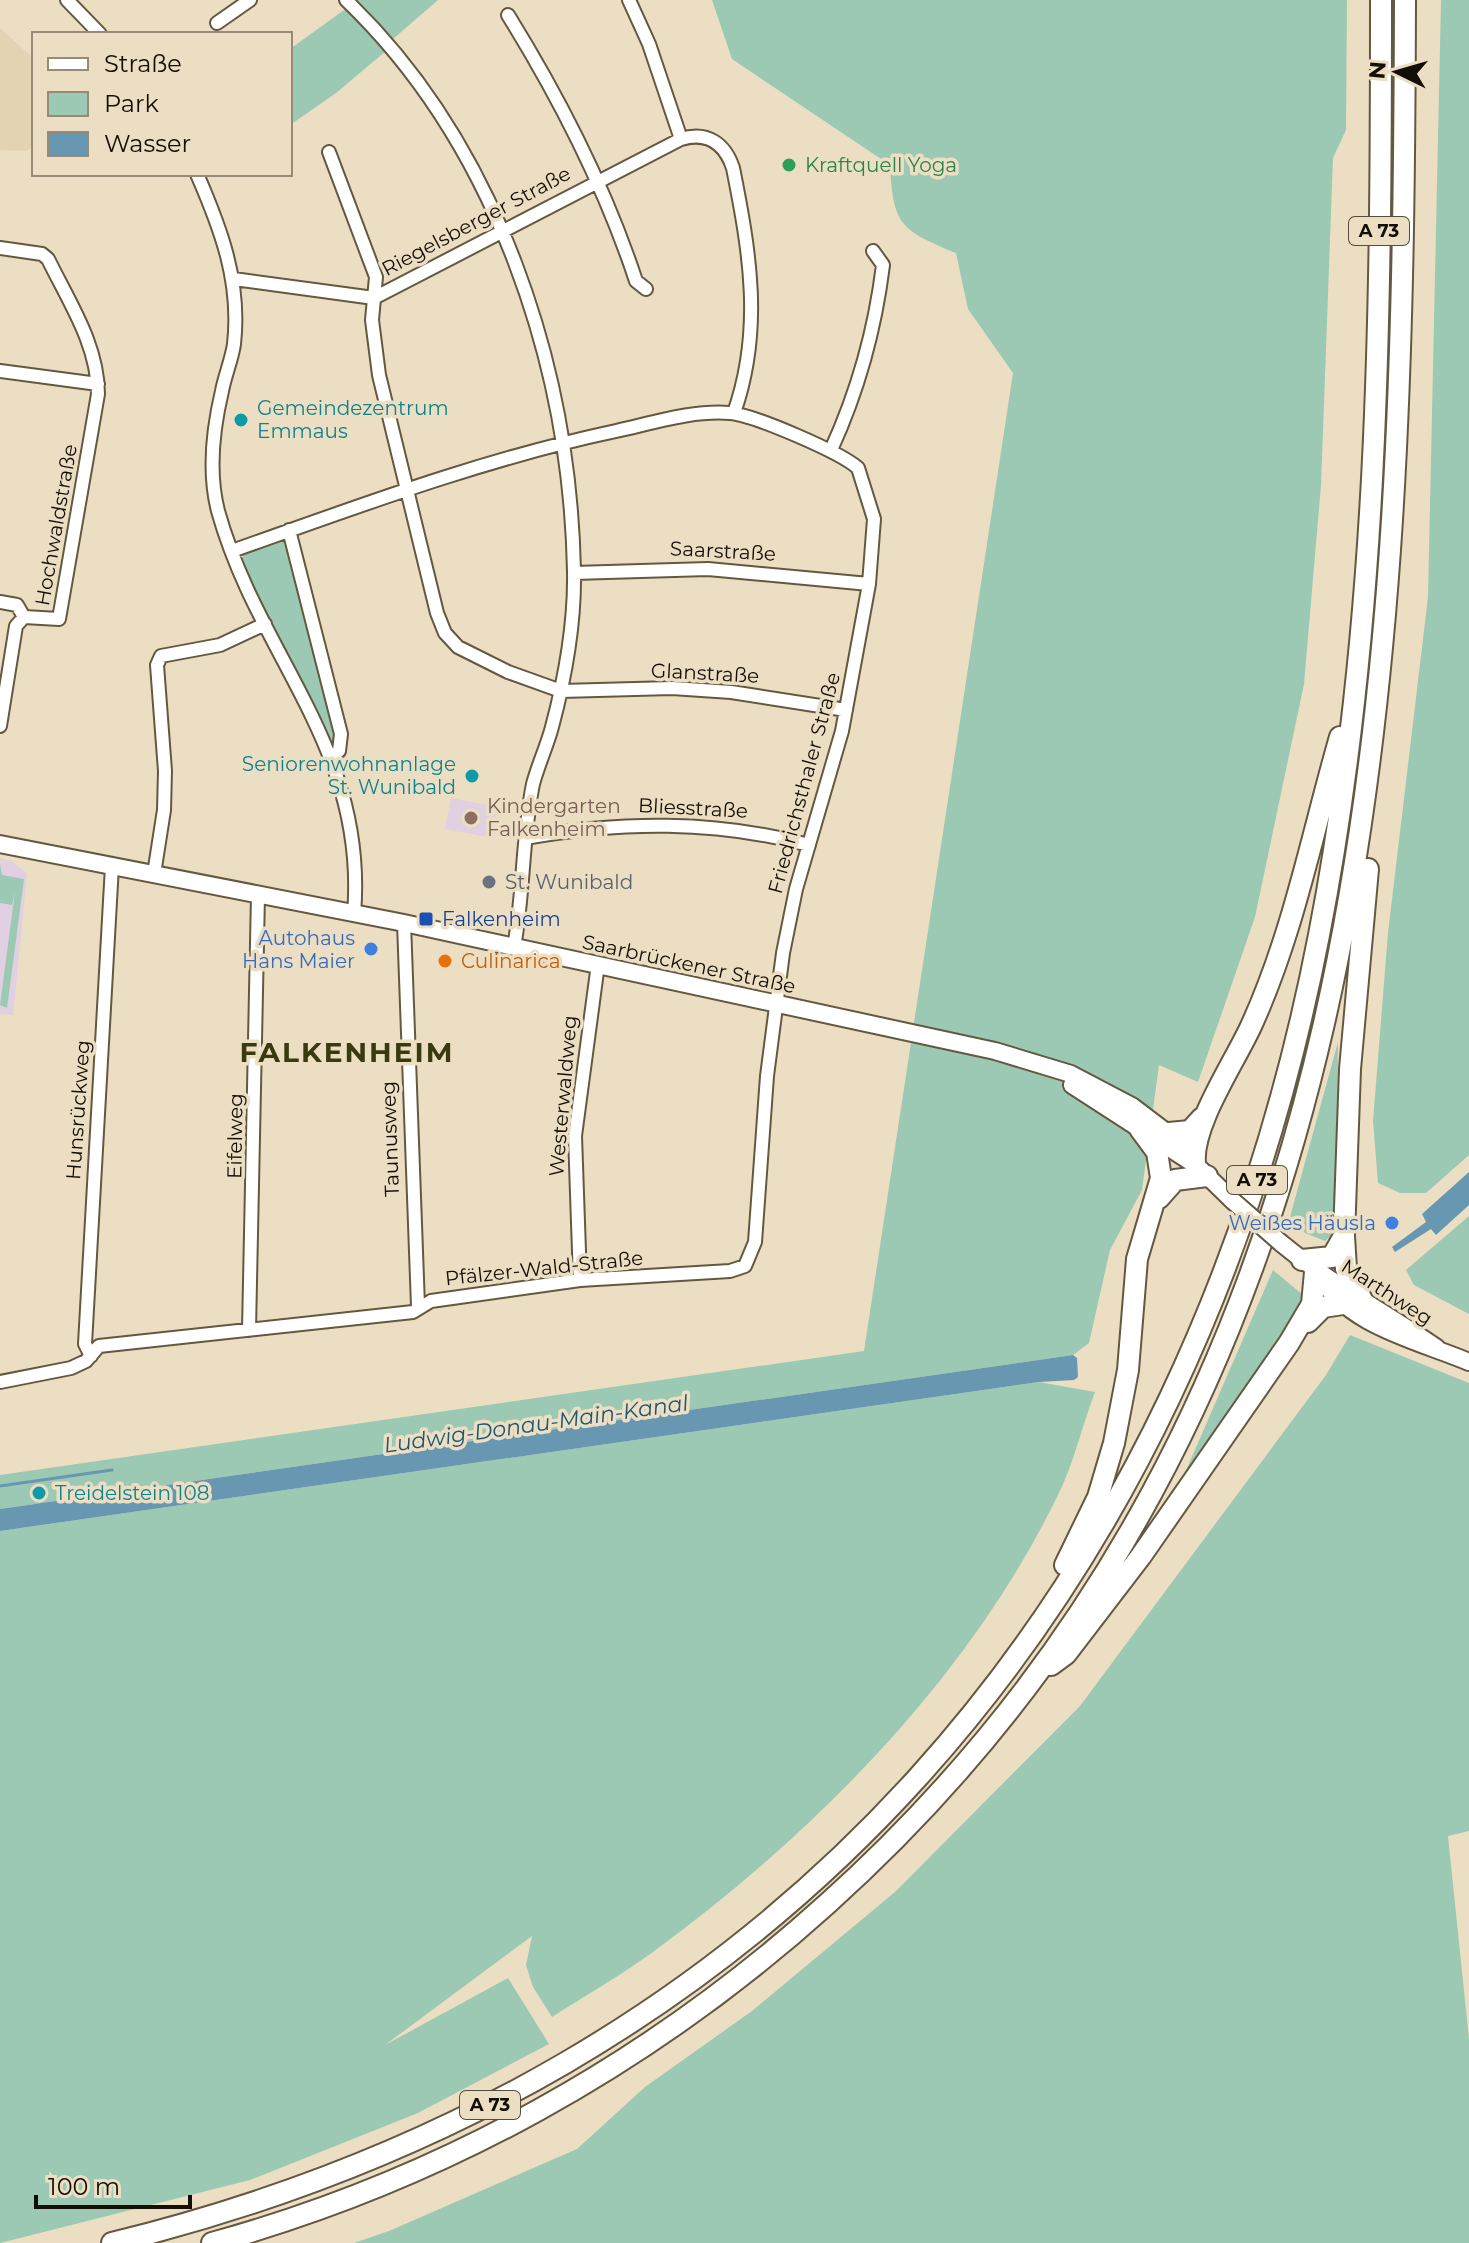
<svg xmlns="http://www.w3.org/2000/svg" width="1469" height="2243" font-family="Montserrat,sans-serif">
<rect width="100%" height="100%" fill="#ecdec3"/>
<path fill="#e3d3b2" d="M0 28 34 59V146L26 151 0 150Z"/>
<path fill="#e0d0e1" d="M451 798 498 807 492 838 445 829Z
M0 858 12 861 27 874 13 1015 0 1014Z"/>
<path fill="#9bc9b3" d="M358 0H438L393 39Z
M712 0H1347L1346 130 1333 158 1321 485 1304 684 1255 917 1198 1082 1159 1065 1142 1190 1110 1250 1089 1343 1073 1355 0 1509V1475L864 1351 1013 373 968 309 956 253C901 230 893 226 890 165L732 59Z
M1441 0H1469V1155L1426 1193H1400L1378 1183 1373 1121 1388 933 1428 597Z
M351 5 386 51 336 93 290 125V49Z
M287 537 340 742 337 746 332 744 242 564 244 552Z
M0 864 2 875 24 879 7 1008 0 1005 15 892 12 905 0 903Z
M1338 1042 1337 1230 1325 1241 1305 1233 1290 1217Z
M1469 1216V1314L1414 1285 1406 1270Z
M1273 1270 1303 1295 1285 1333 1178 1489Z
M1350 1335 1469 1383V1831L1448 1836 1469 2039V2243H354L389 2231 577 2149 645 2087 752 2011 895 1892 1080 1706 1326 1375Z
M1039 1382 1095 1392C1082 1426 1074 1463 1058 1495 969 1678 816 1832 653 1952 621 1975 585 1996 552 2017L533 1987 526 1965 532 1936 385 2045 508 1978 549 2044 418 2113 250 2180 0 2243V1531Z"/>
<path fill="#6897b1" d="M1469 1172V1205L1436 1235 1431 1229 1395 1252 1392 1247 1426 1222 1422 1214Z
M1073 1355 1077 1358 1078 1377 1074 1380 1039 1382 0 1531V1509Z"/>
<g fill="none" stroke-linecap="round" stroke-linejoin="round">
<path stroke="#6897b1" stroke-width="3" d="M0 1486 112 1470"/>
<g stroke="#645841" stroke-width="16">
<path id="minor" d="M67 0 100 34
M346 0C497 145 570 366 574 571 575 622 565 678 552 727 547 746 538 765 533 784 522 838 524 893 514 947
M629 0 649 44 681 139
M508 15C560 99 605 187 636 281L646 289
M217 23 250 0
M329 152 376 277 372 320 379 375 437 613 445 633 458 647 508 672 561 691 672 688 731 692 846 710
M197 174C221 229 241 282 234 344 232 359 225 375 222 391 213 429 208 472 218 511 259 658 368 748 354 914
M0 248 42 254 48 259C69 302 98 345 98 394L59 619 24 617 16 626 0 726
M234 279 374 298 681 139C708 131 725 144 733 168 750 253 763 330 734 413
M0 371 98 384
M831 450C858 391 875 330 883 265L873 251
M289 530 341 734 339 751 332 755
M574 573 708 569 869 584
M0 602 17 605 24 617
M525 838C622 821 714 820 809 845
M154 874 164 810 165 771 157 665 161 656 220 645 265 624
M404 923 418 1306
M580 1280 575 1136 598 964
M249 1330 258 895
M91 1356 85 1344 112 866
M0 1382 71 1368 86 1361 99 1346 413 1312 431 1301 580 1280 730 1271 745 1266 755 1242 767 1076 783 953 796 889 842 731 869 584 874 519 858 468C840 452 754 415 730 413 692 410 653 423 616 431 484 459 359 506 232 551"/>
</g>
<g stroke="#645841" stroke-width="20">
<path id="major" d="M0 844 404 923 995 1051 1071 1074 1132 1106 1182 1144 1195 1164 1233 1201
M1072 1085 1194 1164
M1281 1243C1329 1283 1385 1312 1437 1348
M1316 1272C1349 1327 1414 1339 1469 1362"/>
</g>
<g stroke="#645841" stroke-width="24">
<path id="highway" d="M1169 1133 1190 1131 1202 1118
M1195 1164C1191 1125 1235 1062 1252 1024 1294 931 1312 834 1340 737
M1159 1198 1175 1180 1207 1176
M1302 1260 1332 1257 1344 1236
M1362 1300 1346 1269 1344 1236 1350 1069 1368 869
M1308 1322 1323 1307 1343 1304
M1065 1565 1098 1497 1114 1443 1128 1370 1137 1259 1161 1178 1157 1152 1140 1129
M1051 1665 1066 1654 1141 1556 1289 1343 1312 1304 1315 1272
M112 2243C780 2080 1190 1601 1319 935 1379 627 1381 312 1381 0
M212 2243C441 2180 651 2063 827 1904 1383 1405 1403 692 1405 0"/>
</g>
<use href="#minor" stroke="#fff" stroke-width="12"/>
<use href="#major" stroke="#fff" stroke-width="16"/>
<use href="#highway" stroke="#fff" stroke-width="20"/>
<g stroke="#645841" stroke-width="20" stroke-linecap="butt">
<path id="major-bridge" d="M1233 1201 1281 1243"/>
</g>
<use href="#major-bridge" stroke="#fff" stroke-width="16"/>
</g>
<circle fill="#2e9e5b" stroke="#ecdec3" stroke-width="3" cx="789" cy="165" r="8"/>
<g fill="#0f9aa8" stroke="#ecdec3" stroke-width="3">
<circle cx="241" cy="420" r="8"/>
<circle cx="472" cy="776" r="8"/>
<circle cx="39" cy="1493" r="8"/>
</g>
<circle fill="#8d6e63" stroke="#ecdec3" stroke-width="3" cx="471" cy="818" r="8"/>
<circle fill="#6b7280" stroke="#ecdec3" stroke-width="3" cx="489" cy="882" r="8"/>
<rect fill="#1a4fb4" stroke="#ecdec3" stroke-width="3" x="418" y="911" width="16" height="16" rx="4"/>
<g fill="#3f7fe0" stroke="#ecdec3" stroke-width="3">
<circle cx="371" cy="949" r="8"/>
<circle cx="1392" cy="1223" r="8"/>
</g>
<circle fill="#e8710a" stroke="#ecdec3" stroke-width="3" cx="445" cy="961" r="8"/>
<g text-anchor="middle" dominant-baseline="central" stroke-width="7" stroke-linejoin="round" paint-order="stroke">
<g fill="#ecdec3" stroke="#544d3f" stroke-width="2">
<rect x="1349" y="217" width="60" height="28" rx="6"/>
<rect x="1227" y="1166" width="60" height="28" rx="6"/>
<rect x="460" y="2091" width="60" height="28" rx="6"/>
</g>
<g font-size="18" font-weight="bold" fill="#130f06">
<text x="1379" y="231">A 73</text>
<text x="1257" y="1180">A 73</text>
<text x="490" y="2105">A 73</text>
</g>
<g font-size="20" fill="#27864d" stroke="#ecdec3" text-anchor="start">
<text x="805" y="165">Kraftquell Yoga</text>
</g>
<g font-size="20" fill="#130f06" stroke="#ecdec3">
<text transform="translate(476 221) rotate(-28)">Riegelsberger Straße</text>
<text transform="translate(56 525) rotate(-80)">Hochwaldstraße</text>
<text transform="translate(723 551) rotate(3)">Saarstraße</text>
<text transform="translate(705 673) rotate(3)">Glanstraße</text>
<text transform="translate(804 783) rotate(-75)">Friedrichsthaler Straße</text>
<text transform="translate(693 808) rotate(3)">Bliesstraße</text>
<text transform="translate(689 964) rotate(12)">Saarbrückener Straße</text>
<text transform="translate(563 1096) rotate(-85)">Westerwaldweg</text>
<text transform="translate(78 1110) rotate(-86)">Hunsrückweg</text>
<text transform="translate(235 1136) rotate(-89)">Eifelweg</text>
<text transform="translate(390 1139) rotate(-92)">Taunusweg</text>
<text transform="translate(544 1268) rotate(-6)">Pfälzer-Wald-Straße</text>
<text transform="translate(1387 1292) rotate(33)">Marthweg</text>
</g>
<g font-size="20" fill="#0d838f" stroke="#ecdec3" text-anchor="start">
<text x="257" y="408">Gemeindezentrum<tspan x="257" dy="23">Emmaus</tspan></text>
<text x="456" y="764" text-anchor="end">Seniorenwohnanlage<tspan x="456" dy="23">St. Wunibald</tspan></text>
<text x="55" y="1493">Treidelstein 108</text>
</g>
<g font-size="20" fill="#785e54" stroke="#ecdec3" text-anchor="start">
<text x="487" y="806">Kindergarten<tspan x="487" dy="23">Falkenheim</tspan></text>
</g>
<g font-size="20" fill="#5b616d" stroke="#ecdec3" text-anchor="start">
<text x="505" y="882">St. Wunibald</text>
</g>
<g font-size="20" fill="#164399" stroke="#ecdec3" text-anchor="start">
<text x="442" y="919">Falkenheim</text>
</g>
<g font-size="20" fill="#366cbe" stroke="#ecdec3" text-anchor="end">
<text x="355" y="938">Autohaus<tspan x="355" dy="23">Hans Maier</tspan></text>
<text x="1376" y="1223">Weißes Häusla</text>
</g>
<g font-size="20" fill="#c56008" stroke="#ecdec3" text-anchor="start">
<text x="461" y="961">Culinarica</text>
</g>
<g font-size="22" font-style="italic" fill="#1d5773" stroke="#ecdec3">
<text transform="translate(536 1424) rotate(-8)">Ludwig-Donau-Main-Kanal</text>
</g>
<g font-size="28" font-weight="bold" letter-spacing="2" fill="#393a10" stroke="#ecdec3">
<text x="347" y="1052">FALKENHEIM</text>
</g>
</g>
<rect x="32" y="32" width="260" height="144" fill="#ecdec3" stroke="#958b77" stroke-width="2"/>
<rect x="48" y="58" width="40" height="12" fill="#ffffff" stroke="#958b77" stroke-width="2"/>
<text x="104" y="72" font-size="24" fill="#130f06">Straße</text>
<rect x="48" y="92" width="40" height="24" fill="#9bc9b3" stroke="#958b77" stroke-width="2"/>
<text x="104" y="112" font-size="24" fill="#130f06">Park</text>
<rect x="48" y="132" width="40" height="24" fill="#6897b1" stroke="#958b77" stroke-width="2"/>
<text x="104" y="152" font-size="24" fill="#130f06">Wasser</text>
<g transform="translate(1397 72) rotate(275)" stroke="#ecdec3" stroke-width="6" paint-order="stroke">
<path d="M0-6L14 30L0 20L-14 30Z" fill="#130f06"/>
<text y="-12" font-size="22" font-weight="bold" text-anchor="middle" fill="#130f06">N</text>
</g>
<path d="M36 2195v12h154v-12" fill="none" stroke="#130f06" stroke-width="4"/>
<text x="48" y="2195" font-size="24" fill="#130f06" stroke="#ecdec3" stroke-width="6" paint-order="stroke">100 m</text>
</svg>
